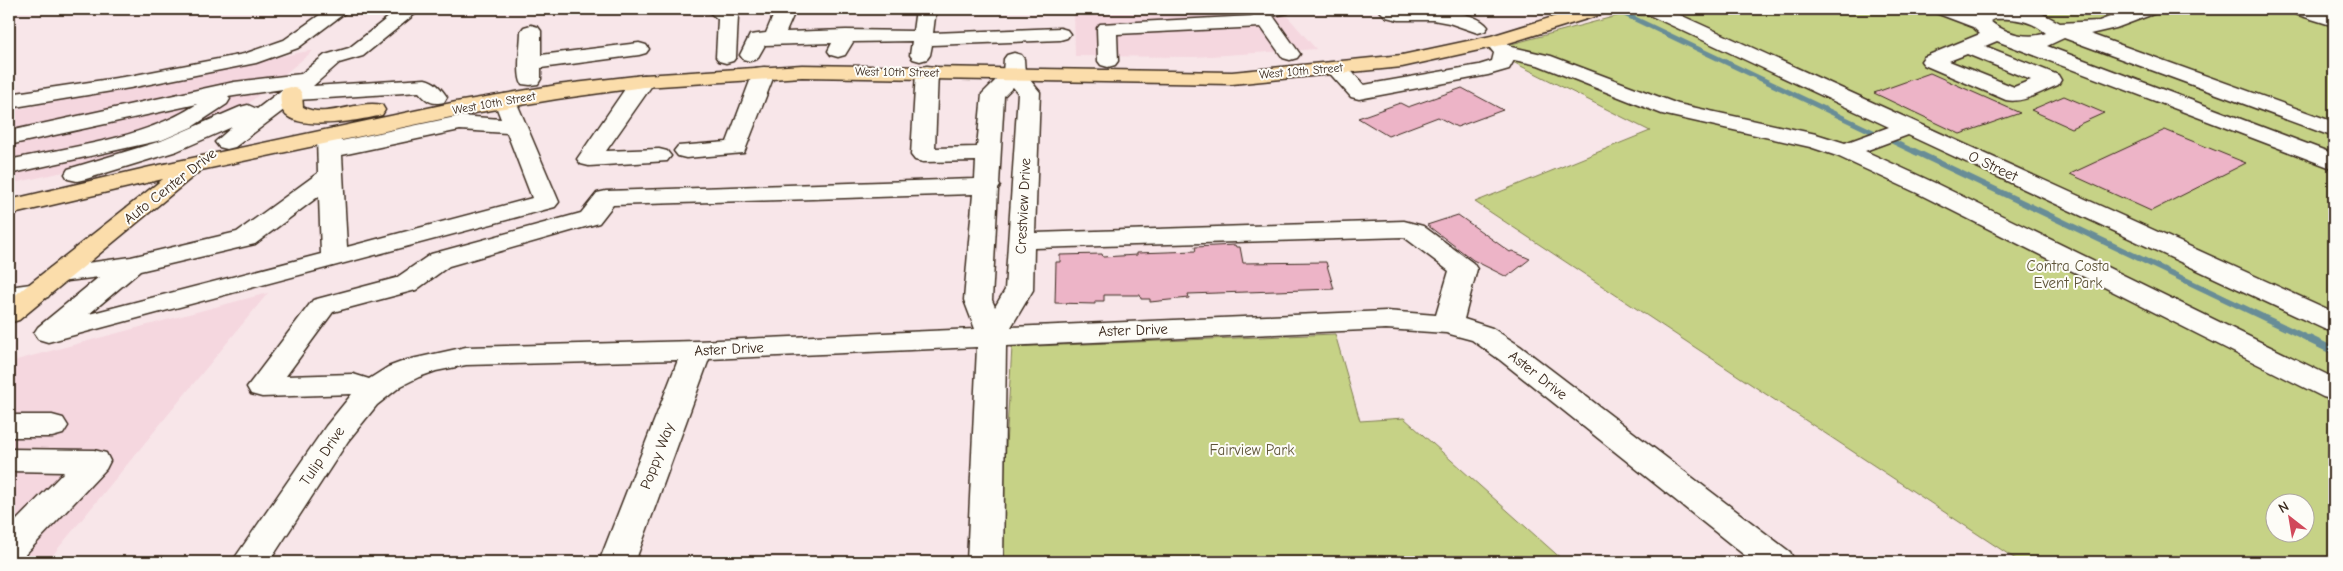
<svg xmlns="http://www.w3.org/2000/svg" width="2343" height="571" font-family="'Comic Neue',sans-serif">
<rect width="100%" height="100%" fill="#f8e6e9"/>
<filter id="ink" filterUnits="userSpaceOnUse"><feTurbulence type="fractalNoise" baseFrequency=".02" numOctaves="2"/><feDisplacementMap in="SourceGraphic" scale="10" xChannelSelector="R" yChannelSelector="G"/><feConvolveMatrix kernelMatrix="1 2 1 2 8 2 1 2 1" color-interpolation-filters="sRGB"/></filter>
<g filter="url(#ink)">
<path fill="#f5d7df" d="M1074 9H1281L1316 49 1195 57 1075 56Z
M308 51H313L249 103 197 131 109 162 9 184V111Z
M268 293 47 562H9V362Z"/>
<path fill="#c6d286" stroke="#807e52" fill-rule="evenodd" d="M1668 9H2334V562H2020L1475 202 1650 131 1489 50 1628 13 1643 16ZM2276 504H2306V534H2276Z
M1335 334 1360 421 1404 418 1565 562H999L1012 347Z"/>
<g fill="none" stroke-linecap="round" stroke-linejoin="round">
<path stroke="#688d97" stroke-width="5" d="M1614 9 1917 153"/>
<path stroke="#688d97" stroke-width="6" d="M1914 151 2311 340"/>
<path stroke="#688d97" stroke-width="8" d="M2309 339 2334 351"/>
</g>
<path fill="#edb4c7" stroke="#3b2a1e" d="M1930 73 2020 113 1960 134 1874 93Z
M1462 88 1503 110 1457 127 1438 117 1388 136 1358 118 1400 103 1408 107Z
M2064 96 2104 113 2071 128 2031 110Z
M2165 130 2246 163 2151 211 2070 174Z
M1458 215 1510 252 1512 251 1530 259 1507 277 1473 260 1427 225Z
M1235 245 1236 247H1240L1243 263 1326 262 1334 289 1188 294 1189 298 1150 302V299H1141L1140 295H1104V301H1095V304L1055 303 1056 262H1060V255L1102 254 1103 257 1137 255V253L1196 251 1195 247Z"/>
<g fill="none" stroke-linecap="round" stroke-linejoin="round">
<g stroke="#3b2a1e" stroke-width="3">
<path id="minor" d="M328 9H350L298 48 256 63 130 88 9 108V94L130 76 244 54 284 40Z
M399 9H421L363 56 339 63 313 86 425 79C435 81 441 88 447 97L444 102C431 105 427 101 419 92L297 100 235 147 227 149 219 147 215 142 232 127 177 151 86 179 77 181 68 179 65 174 68 169 161 141 240 107 248 105 257 109 283 89 234 96 228 97 230 99 227 104 192 127 162 140 9 174V160C72 146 142 140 197 104L9 145V131L234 82 301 74 325 55 349 48Z
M710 9H730L738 16 736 57 733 61 726 63 719 61 716 57 718 19 709 12Z
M776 9H796L786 32 846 30 913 31 916 9H936L933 33 1060 28 1067 30 1070 34 1067 38 1060 40 932 45 930 55 927 59 920 61 913 59 910 55 912 41 853 42 845 55 838 57 831 55 828 51 832 43 765 45 757 59 750 61 743 59 740 55 750 35 766 33Z
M1252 9H1291L1288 13 1273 16 1300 54 1297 58 1290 60 1283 58 1261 27 1117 34 1118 61 1115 65 1108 67 1101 65 1098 61 1097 28 1100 24 1253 16 1250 11Z
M1378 9C1402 7 1473 6 1488 27L1485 31 1478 33 1449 23 1433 20H1399L1386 17Z
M1642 9H1667L2334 312V332L2324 329 1908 135 1865 151 1935 183 2334 378V400L2323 397 1917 193 1837 156 1810 147 1662 114 1538 65 1514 60 1509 69 1488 75 1359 99 1351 97 1325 68 1329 64C1345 59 1353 74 1364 85L1479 65 1492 61 1494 53 1485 42 1488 38 1495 36 1502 38 1512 47 1551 56 1678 104 1816 134 1845 143 1889 127 1645 13Z
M1933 9H1960L1974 14 1983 9H2023L2041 13 2060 23 2099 21 2132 9H2159L2156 13 2116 28 2090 34 2334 122V137L2064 38 2047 46 2334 154V169L1997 41 1985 46 2058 75 2061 80 2058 85C2042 91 2023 104 2006 100L1924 65 1921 61 1924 57 1980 34 1973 27 1936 13ZM1994 19C2012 18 2032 20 2046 33 2028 40 2004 33 1990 21ZM1967 54 2031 80 2014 87 1949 61Z
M2289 9H2318L2334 14V26L2292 13Z
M531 25 538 27 541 31V55L639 43 646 45 649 49 646 53 639 55 541 68V79L538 84 530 85 522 84C516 74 521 44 521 31L524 27Z
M1014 53 1021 55 1024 59 1025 74 1040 92 1035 233 1404 221 1423 226 1473 263 1477 269 1464 319 1492 328 1520 346 1790 552 1795 562H1753L1500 360 1472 340 1446 333 1386 329 1006 346 1003 562H967L977 347 709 359 635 562H599L678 360 466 365 436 371 419 377 401 386 377 405 348 441 269 562H232L326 426 352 394 262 397 251 394 247 387 313 300 396 278 431 254 581 213 597 193 606 191 975 179 976 161 923 162 915 160 911 155 916 72 919 67 927 66 935 67 938 72 935 148 977 147 982 94 1003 73 1004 59 1007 55ZM1013 87 1018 93 1005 290 995 307 992 300 998 189 1000 186 999 184 1004 96ZM973 194 964 300 975 329 697 341 466 347 407 360 388 367 369 379 353 374 286 376 333 312 416 290 449 266 599 223 613 205ZM1404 237 1449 271 1436 315 1386 311 1011 327 1033 290 1034 248Z
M764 67 772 68 775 73 744 153 686 158 678 156 674 151 678 146 727 142 753 73 756 68Z
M644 75 652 76 655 81 606 151 659 149 667 151 671 156 667 161 589 166 581 164 577 159 625 89 636 76Z
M505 94 513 96 516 101 559 202 555 207 48 342 38 339 34 333 38 327 99 277 60 282 50 280 46 274 50 268 131 257 237 232 318 173 317 137 321 132 329 130 337 132 341 141 460 116 501 119 494 101 497 96ZM460 130 507 133 532 198 347 247 342 155ZM319 196 321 254 89 314 140 271 255 244Z
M38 283 48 285 52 291 48 297 9 303V287Z
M9 415H52L63 418 68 426 63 434 52 437H9Z
M9 449 94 450 106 453 110 461 106 469 21 559 9 562V528L64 472 9 471Z"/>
</g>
<g stroke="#3b2a1e" stroke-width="3">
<path id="major" d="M1579 9H1609L1606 13 1502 45 1402 67 1232 84 802 77 644 87 557 99 456 116 201 170 19 320 9 323V300L163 179 9 215V200L150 167 456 102 557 85 644 75 802 65 1232 72 1402 55 1491 36Z
M291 87 299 89 302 94 303 107C326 120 358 99 382 105L385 110 382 115C362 120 282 136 281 104 280 98 280 94 283 89Z"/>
</g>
<use href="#minor" fill="#fdfcf7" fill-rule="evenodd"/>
<use href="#major" fill="#fbddab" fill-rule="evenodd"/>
</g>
</g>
<g text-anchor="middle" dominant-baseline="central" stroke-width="4" stroke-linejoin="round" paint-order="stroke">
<g font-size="12" fill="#3b2a1e" stroke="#fdfcf7">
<text transform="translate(1301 71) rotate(-5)">West 10th Street</text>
<text transform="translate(897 72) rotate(1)">West 10th Street</text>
<text transform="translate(494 103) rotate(-10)">West 10th Street</text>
</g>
<g font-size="15" fill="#3b2a1e" stroke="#fdfcf7">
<text transform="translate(1993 166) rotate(25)">O Street</text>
<text transform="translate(170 186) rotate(-38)">Auto Center Drive</text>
<text transform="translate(1023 206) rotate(-87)">Crestview Drive</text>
<text transform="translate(1133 330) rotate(-2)">Aster Drive</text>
<text transform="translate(729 349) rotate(-3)">Aster Drive</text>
<text transform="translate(1538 375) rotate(38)">Aster Drive</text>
<text transform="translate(322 456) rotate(-56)">Tulip Drive</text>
<text transform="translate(657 456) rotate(-69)">Poppy Way</text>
</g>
<g font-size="15" fill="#5e5438" stroke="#fdfcf7">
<text x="2068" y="266">Contra Costa<tspan x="2068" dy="17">Event Park</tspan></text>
<text x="1252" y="450">Fairview Park</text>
</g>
</g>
<rect width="2343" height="571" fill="none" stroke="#fdfcf7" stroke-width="30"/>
<rect x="15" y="15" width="2313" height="541" fill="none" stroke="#3b2a1e" stroke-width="2" filter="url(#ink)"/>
<g transform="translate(2290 518) rotate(329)"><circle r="24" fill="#fdfcf7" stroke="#afa8a0"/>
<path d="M0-4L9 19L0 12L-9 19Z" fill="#d1495b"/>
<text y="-8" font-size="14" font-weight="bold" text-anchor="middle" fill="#3b2a1e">N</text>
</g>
</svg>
